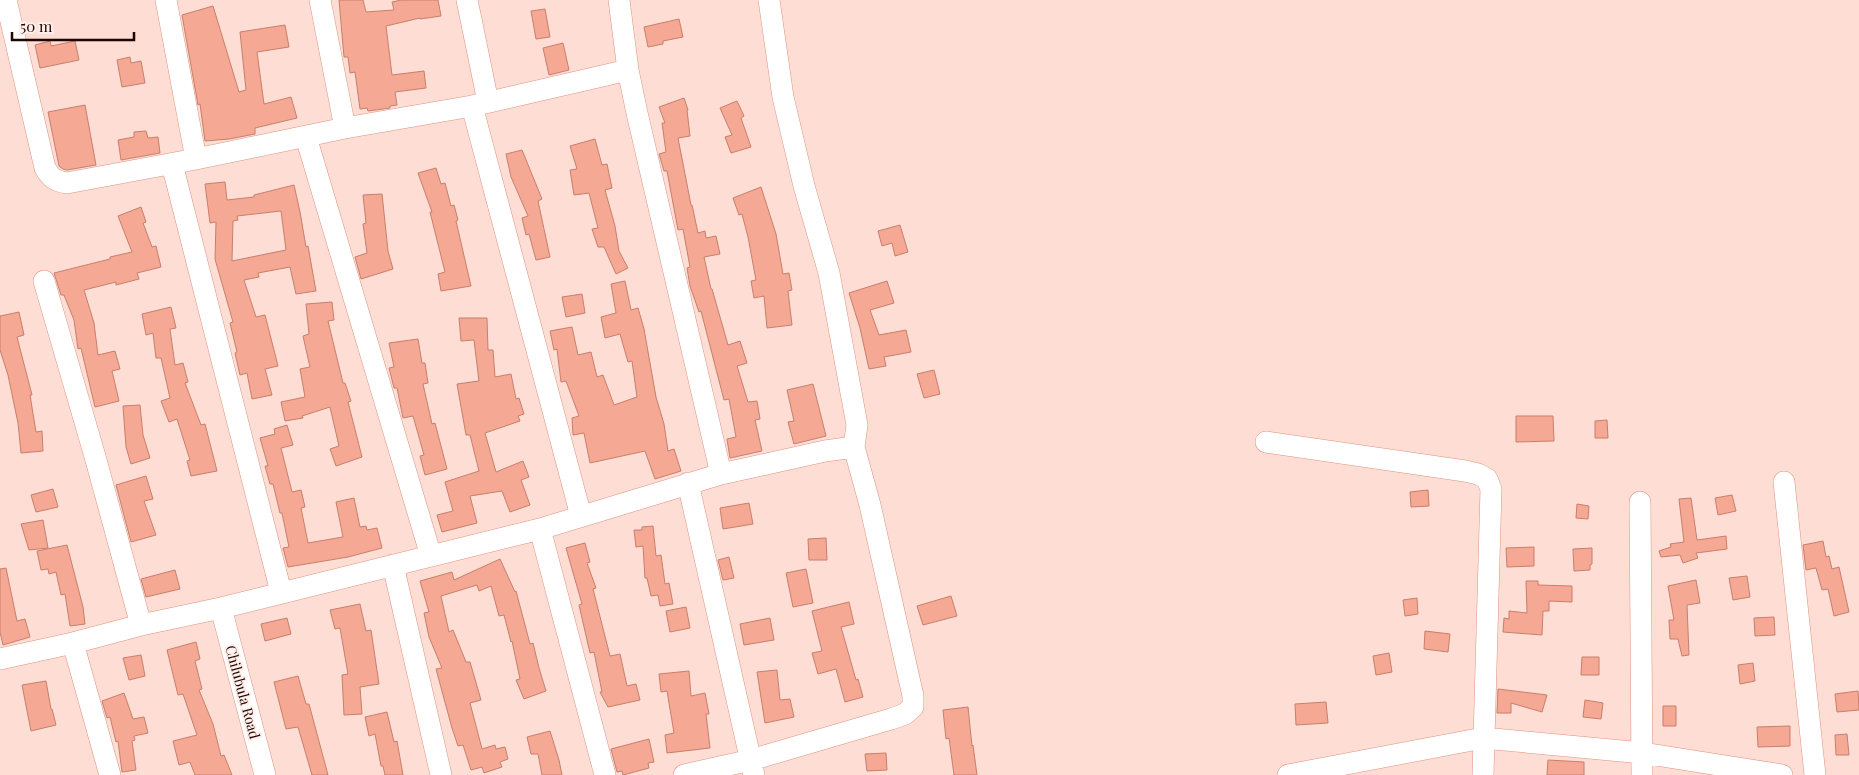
<svg xmlns="http://www.w3.org/2000/svg" width="1859" height="775" font-family="'Playfair Display',serif">
<rect width="100%" height="100%" fill="#fdddd4"/>
<path fill="#f5a894" stroke="#c87f6c" fill-rule="evenodd" d="M339 0H363L366 12 394 10 392 2 401 0H438L441 16 420 19V18L386 26 392 75 424 71 426 88 395 92 397 105 390 106V108L368 111 367 108 360 109 355 72 350 73 348 57H344Z
M213 6 239 92 246 90 240 32 285 25 289 47 257 52 264 104 291 97 297 118 255 128V134L229 139 205 141 200 104 198 105 182 15Z
M545 9 550 37 536 39 531 11Z
M679 19 683 37 663 41V44L648 47 644 27Z
M50 41 51 46 75 41 79 60 40 68 35 45Z
M563 43 569 70 549 75 543 48Z
M130 57 131 63 141 61 145 83 122 87 117 60Z
M684 98 688 110H687L690 136 678 138 691 205H692L698 233 705 231 706 238 716 236 720 254 704 257 711 289H712L728 345 740 341 747 363 737 366 748 402 757 401 760 419 755 420 762 451 730 458 727 439 736 437 729 399 724 400 701 311 699 312 690 286 687 268 690 267 683 229 678 230 667 171H664L659 154 666 152 662 123H665L659 107Z
M737 101 744 116 741 118 751 147 731 153 725 137 732 135 720 108Z
M85 105 96 165 67 170 63 169 59 166 48 112Z
M146 131 148 138 158 137 160 153 121 160 118 140 134 137V132Z
M595 139 602 165 607 164 612 188 605 190 615 226 619 251 628 268 616 274 604 247H598L592 229 598 228 589 193 574 195 570 170 577 169 570 146Z
M522 150 542 199 538 201 550 257 536 260 529 234 526 235 522 218 528 216 511 177 506 154Z
M436 168 441 184 445 183 451 206 454 205 458 220 456 221 471 286 441 291 438 274 445 272 430 212H432L418 173Z
M225 182 227 200 254 197V195L294 185 300 212 306 247 308 246 316 291 296 294 290 267 258 273 259 277 244 280 256 317 265 315 278 366 265 369 272 395 252 399 247 373 240 375 235 353 237 352 230 323 233 322 215 259 216 222 210 223 205 184ZM281 211 286 250 232 261 233 221 238 220 237 216Z
M761 187 776 234 783 274 789 273 792 290 788 291 792 325 767 328 764 296 754 298 751 281 756 280 748 237 742 214 739 215 733 198Z
M382 194 388 251 393 269 361 279 355 257 367 253 363 224 366 223 363 195Z
M141 207 146 222 143 223 152 247 156 246 161 267 137 273 139 279 116 285V282L84 290 94 323 98 355 115 351 120 369 112 371 119 401 95 407 81 348 78 349 74 320 64 295H61L54 273 110 259V257L132 252 118 216Z
M900 225 908 252 895 256 892 243 882 246 878 231Z
M625 281 631 310 638 308 644 329 656 397 664 424 668 451 674 449 681 471 655 479 645 451 590 463 584 433 573 435 572 418 579 416 566 381 561 382 557 349 554 350 550 331 572 327 578 355 591 352 597 377 603 375 614 405 637 397 632 361 628 362 620 334 605 338 601 317 616 313 611 284Z
M887 281 894 303 870 310 879 335 906 330 911 352 884 357 886 366 869 369 860 328 849 293Z
M582 294 585 313 566 317 562 297Z
M332 302 334 320 328 321 343 383H345L351 401 348 402 362 457 336 466 330 449 339 446 330 407 302 416 303 418 285 421 281 402 305 397 300 369 310 367 303 336 309 334 306 304Z
M171 307 176 328 170 329 175 365 183 363 188 382 185 383 201 425 205 424 217 471 191 476 187 461 190 460 177 419 169 422 161 401 170 398 161 358H156L153 333 146 335 142 314Z
M19 312 24 335 17 337 32 395H30L36 432 42 431 43 451 21 453 18 423 8 375 0 350V316Z
M459 318H487L488 350H493L495 377 511 374 516 399 519 398 524 414 518 416 520 421 485 433 496 472 523 461 529 477 521 480 530 505 510 512 502 491 470 496 477 523 442 532 437 515 453 511 445 482 479 471 470 435H466L457 384 479 381 474 340 461 341Z
M418 339 422 363H425L428 383 423 384 432 424 435 423 447 469 425 475 420 456 424 455 413 416 403 418 397 388H394L389 368 394 367 389 343Z
M934 370 940 394 924 398 917 374Z
M813 384 826 436 794 444 788 422 794 421 787 390Z
M140 405 143 435 150 458 131 464 126 447 123 406Z
M1516 416H1553L1554 441 1516 442Z
M1607 420 1608 438H1595V421Z
M287 425 293 445 281 448 292 492 301 490 305 507 301 508 308 543 343 537 336 502 354 498 360 527 366 526 367 530 377 528 382 548 348 557 288 567 283 548 289 547 282 513H280L273 484H270L265 466H268L260 438 275 434 274 429Z
M146 476 153 499 144 501 156 535 131 542 116 485Z
M53 489 58 507 36 512 31 495Z
M1428 490 1429 506 1411 507 1410 492Z
M1732 495 1736 511 1718 515 1715 498Z
M1691 498 1697 540 1726 536 1727 549 1696 553 1698 558 1683 563 1680 555 1661 557 1659 551 1671 547 1670 544 1684 542 1679 499Z
M749 503 753 524 723 529 720 508Z
M1577 504 1589 506 1588 519 1576 518Z
M43 520 48 548 29 550 21 524Z
M653 526 656 556 661 555 665 584 669 583 673 604 660 606 658 595 651 596 647 578H645L643 546 636 547 634 530H642V527Z
M826 538 827 560H809L808 539Z
M1823 541 1826 557 1829 556 1832 569 1839 567 1849 612 1834 616 1828 589 1822 590 1816 568 1806 570 1803 545Z
M585 543 590 562 587 563 596 588 593 589 610 656 620 654 627 686 636 684 640 700 608 707 600 692H602L594 652 590 653 579 605 582 604 566 548Z
M67 545 83 607 85 624 70 626 65 594 61 595 56 572 49 574 48 569 41 570 37 551Z
M1534 547V566L1507 567 1506 548Z
M1592 548V564L1590 565V570L1574 571 1573 549Z
M729 557 734 578 723 580 718 560Z
M500 559 515 592 516 591 530 644 533 643 539 668 546 691 524 699 516 680 520 679 512 641 511 642 504 615 499 616 491 586 479 591 477 585 441 596 449 632 453 630 466 662H470L481 700 470 703 482 749 495 745 496 749 505 747 508 759 500 762 502 767 484 773 482 767 471 770 463 745 458 746 452 728 436 669 442 668 429 637 424 613 429 612 420 581 452 572 454 580Z
M6 568 17 621 25 619 30 637 3 645 0 632V569Z
M806 569 813 603 793 607 786 573Z
M175 570 180 589 146 597 141 579Z
M1747 576 1750 597 1733 600 1729 578Z
M1696 580 1700 603 1687 605 1689 655 1682 656 1678 639H1670L1669 620H1674L1668 586Z
M1526 581H1538V585L1572 586V602L1549 601V611H1543L1542 635 1503 632 1504 618 1509 619V611L1527 613Z
M951 596 957 616 923 625 917 606Z
M1417 598 1418 614 1405 616 1403 600Z
M849 602 854 624 841 627 856 680 858 679 863 697 845 702 836 669 818 674 812 653 822 651 812 611Z
M360 604 366 631 371 630 379 684 360 687 362 714 344 715 342 675 348 674 340 628 335 629 330 610Z
M686 607 690 628 670 632 666 611Z
M1774 617 1775 635 1755 636 1754 618Z
M287 618 291 634 265 641 261 624Z
M770 618 774 640 744 645 740 624Z
M1425 631 1450 634 1448 652 1424 649Z
M196 642 200 659 195 661 202 689 199 690 213 724 221 756 224 755 232 775H195L190 762 179 765 173 741 197 735 183 694 178 695 167 650Z
M1389 653 1392 672 1376 675 1373 656Z
M141 655 145 676 129 680 123 658Z
M1582 657H1599V675H1581Z
M1753 663 1755 681 1740 684 1738 665Z
M777 670 780 700 790 699 794 717 765 723 757 672Z
M689 671 691 696 705 693 709 714H706L710 748 667 753 665 735 674 733 667 691 661 692 659 674Z
M298 676 306 704H309L328 775H312L298 727 286 729 274 682Z
M46 681 51 709H52L56 725 31 731 22 685Z
M1498 689 1547 695 1542 712 1511 703V713H1497Z
M1858 691 1859 710 1837 712 1835 694Z
M124 693 133 719 144 717 148 733 134 736 135 740 132 741 136 770 122 772 118 741 116 742 110 717 107 718 102 701Z
M1585 700 1603 703 1601 719 1583 717Z
M1326 702 1328 723 1296 725 1295 704Z
M1663 706H1676V726H1663Z
M968 707 972 746 973 745 977 775H954L949 738 946 739 943 710Z
M387 712 394 742 397 741 403 775H385L383 766H381L375 734 369 736 365 717Z
M1790 726V746L1758 747 1757 727Z
M550 731 559 760 562 775H542L538 754H531L527 737Z
M1847 734 1849 755H1836L1835 735Z
M649 739 654 762 648 763 649 768 623 775 622 771 617 772 611 749Z
M886 753 887 770 867 771 865 754Z
M1548 760 1584 762V775H1547Z"/>
<g fill="none" stroke-linecap="round" stroke-linejoin="round">
<g stroke="#de9380" stroke-width="22">
<path id="minor" d="M6 0 45 168C51 178 55 181 67 183L196 159 345 128 472 106 628 70
M166 0 196 159
M320 0 345 128
M467 0 488 102
M619 0 628 70 637 113 721 474
M472 106 581 516
M306 137 431 556
M172 164 281 592
M44 281 96 460 141 625
M1266 442 1465 471 1478 474 1487 479 1491 489 1483 775
M1784 482 1815 775
M688 483 754 775
M1640 502 1642 775
M540 529 605 775
M393 565 441 775
M221 608 265 775
M73 643 110 775
M0 659 73 643 141 625 221 608 540 529 721 474 825 451 854 447 857 425 829 273 804 186 783 97 769 0
M684 775 751 760 891 719 905 714 913 707V696L870 505 854 447
M1288 775 1483 738 1643 753 1782 775"/>
</g>
<use href="#minor" stroke="#fff" stroke-width="21"/>
</g>
<g text-anchor="middle" dominant-baseline="central" stroke-width="4" stroke-linejoin="round" paint-order="stroke">
<g font-size="14" fill="#1e0501" stroke="#ffeeea">
<text transform="translate(243 692) rotate(75)">Chilubula Road</text>
</g>
</g>
<path d="M12 32v8h122v-8" fill="none" stroke="#1e0501" stroke-width="2.5"/>
<text x="20" y="32" font-size="15" fill="#1e0501" stroke="#ffeeea" stroke-width="4" paint-order="stroke">50 m</text>
</svg>
